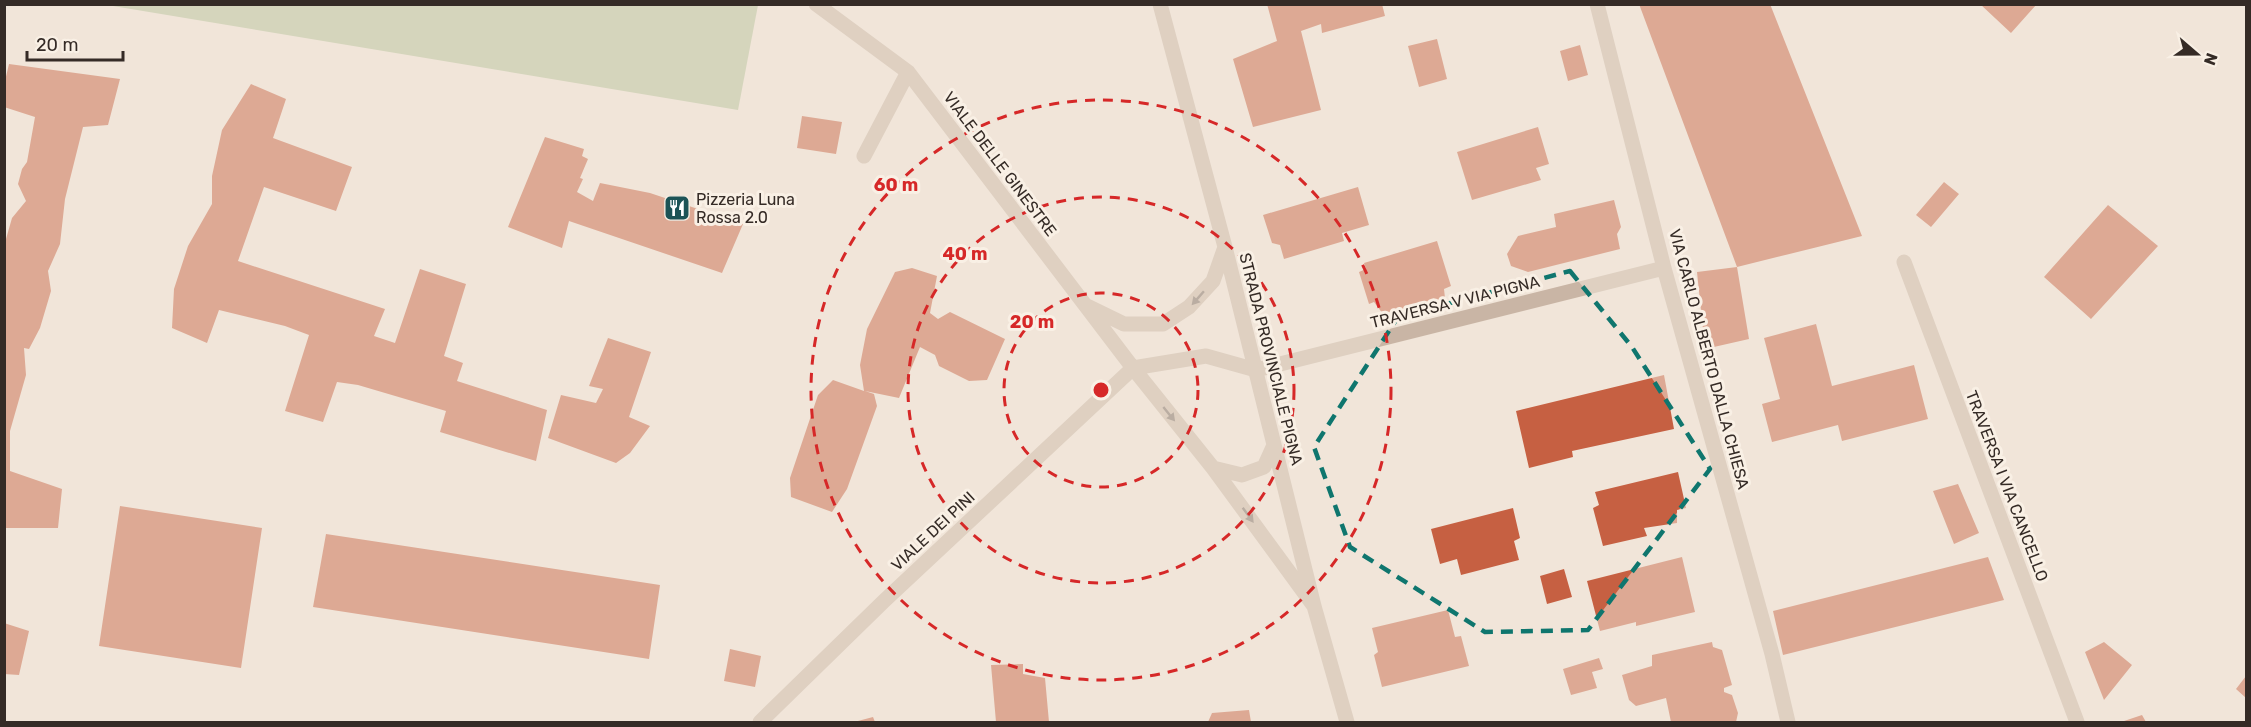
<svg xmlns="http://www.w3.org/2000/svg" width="2251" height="727" font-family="Rubik,sans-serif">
<rect width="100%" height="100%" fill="#f1e5d9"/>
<path fill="#b3c099" d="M107 5H758L738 110Z"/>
<path fill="#c66042" d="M1267 4H1382L1385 16 1322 33 1321 24 1301 31 1321 110 1253 127 1233 59 1277 41Z
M1639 4H1770L1862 236 1737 267Z
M1980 4H2037L2011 33Z
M1437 39 1447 79 1419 87 1408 46Z
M1580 45 1588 75 1568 81 1560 51Z
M9 64 120 79 108 125 83 127 65 199 60 244 48 271 51 291 40 328 29 349 24 348 26 375 10 431V471L62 489 58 528H4V246L12 218 26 201 18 184 22 169 27 162 35 117 4 107V85Z
M251 84 286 99 273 138 352 167 336 211 264 187 238 261 385 309 374 336 395 343 420 269 466 284 444 356 463 363 457 381 547 410 536 461 440 432 446 411 358 385 337 382 323 422 285 411 309 335 285 326 219 310 207 343 172 328 174 289 188 246 212 204V176L222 130Z
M802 116 842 122 836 154 797 148Z
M1538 127 1549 164 1536 168 1541 180 1472 200 1457 152Z
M545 137 584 149 582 156 588 159 580 178 583 179 577 192 593 201 600 183 650 193 743 224 722 273 569 221 562 248 508 227Z
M1944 182 1959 194 1931 227 1916 215Z
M1358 187 1369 225 1342 233 1344 241 1284 259 1280 245 1272 243 1263 215Z
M1614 200 1621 227 1617 234 1620 249 1528 272 1511 266 1507 254 1518 236 1556 227 1554 214Z
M2108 205 2158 246 2091 319 2044 277Z
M1437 241 1451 286 1444 289 1445 298 1383 314 1374 302 1369 304 1359 272 1366 269 1364 263Z
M1737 267 1749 339 1705 349 1697 272Z
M912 268 937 276 930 313 938 319 950 312 1005 339 987 380 969 381 939 366 935 355 920 347 899 398 865 391 874 394 877 406 847 489 832 512 791 497 790 478 818 395 833 380 864 391 860 365 867 329 895 272Z
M1816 324 1832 386 1914 365 1928 419 1842 441 1838 425 1772 442 1762 404 1780 399 1764 338Z
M608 338 651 352 629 417 650 426 630 453 616 463 548 438 561 395 596 403 603 389 589 386Z
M1664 375 1674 429 1572 451 1573 457 1529 468 1516 411Z
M1678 472 1686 508 1677 510V523L1644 528 1647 536 1603 546 1593 508 1599 505 1595 492Z
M1958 484 1979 533 1954 544 1933 491Z
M120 506 262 528 241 668 99 646Z
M1513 508 1520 538 1514 541 1519 560 1461 575 1457 559 1440 564 1431 529Z
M326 534 660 585 649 659 313 607Z
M1682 557 1695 612 1636 626V622L1600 631 1587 581Z
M1988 557 2004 600 1783 655 1773 611Z
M1564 569 1572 597 1547 604 1540 576Z
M1448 610 1455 637 1461 636 1469 666 1382 687 1374 655 1378 652 1372 628Z
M4 623 29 631 19 675 4 674Z
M1712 642 1713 647 1722 650 1732 685 1724 688V692L1732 695 1738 713 1736 722H1671L1666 698 1636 706 1629 700 1622 675 1652 666V655Z
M2104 642 2132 665 2104 700 2085 652Z
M730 649 761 656 755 687 724 681Z
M1599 658 1603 669 1592 672 1597 688 1571 695 1563 669Z
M1023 664V674L1045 678 1049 722H996L991 665Z
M2246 676V698L2236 689Z
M1249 710 1251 722H1208L1212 713Z
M2142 715 2146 722H2121Z
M873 717 875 722H854Z"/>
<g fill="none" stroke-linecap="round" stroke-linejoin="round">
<path stroke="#c9b5a5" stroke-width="15" d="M816 4 908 72 1133 368 1213 468 1314 606
M1160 4 1225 247 1314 606 1347 722
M1597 4 1664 268 1772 654 1788 722
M864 156 908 72
M1904 262 2077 722
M1087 306 1124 324H1163L1189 307 1213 281 1225 247
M1133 368 1206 356 1256 370
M1256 370 1664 268
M1213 468 1242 475 1264 467 1274 445
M760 722 884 601 1133 368"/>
</g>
<defs><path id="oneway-solid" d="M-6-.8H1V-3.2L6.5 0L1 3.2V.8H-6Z" transform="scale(1.5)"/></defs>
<g fill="#78695f">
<use href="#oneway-solid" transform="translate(1198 298) rotate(131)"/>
<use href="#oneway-solid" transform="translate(1169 414) rotate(51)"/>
<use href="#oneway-solid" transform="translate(1248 515) rotate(54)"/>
</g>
<path d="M0 0H2251V727H0ZM1570 271 1632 347 1710 469 1588 630 1485 632 1350 547 1314 447 1398 317Z" fill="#f1e5d9" fill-opacity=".55" fill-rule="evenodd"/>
<path fill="none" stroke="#0f766e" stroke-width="4.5" stroke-dasharray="12 8" stroke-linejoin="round" d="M1570 271 1632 347 1710 469 1588 630 1485 632 1350 547 1314 447 1398 317Z"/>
<g fill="none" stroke="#d62828" stroke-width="3" stroke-dasharray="10 8">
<circle cx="1101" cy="390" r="97"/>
<circle cx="1101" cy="390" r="193"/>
<circle cx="1101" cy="390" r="290"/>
</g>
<defs>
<g id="restaurant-square" transform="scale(1.35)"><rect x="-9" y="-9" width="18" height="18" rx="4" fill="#1c5356" stroke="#f9f0e5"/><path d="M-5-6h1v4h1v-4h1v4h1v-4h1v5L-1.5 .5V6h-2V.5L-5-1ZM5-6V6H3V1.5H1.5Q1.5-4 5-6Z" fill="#fff"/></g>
</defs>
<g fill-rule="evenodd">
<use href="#restaurant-square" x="677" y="208"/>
</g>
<g text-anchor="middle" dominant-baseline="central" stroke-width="6" stroke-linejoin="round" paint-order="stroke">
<g font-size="16" fill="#352b26" stroke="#f9f0e5">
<text transform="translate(1000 164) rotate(53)">VIALE DELLE GINESTRE</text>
<text transform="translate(1455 302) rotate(-14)">TRAVERSA V VIA PIGNA</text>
<text transform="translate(1271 359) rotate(76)">STRADA PROVINCIALE PIGNA</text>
<text transform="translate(1709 359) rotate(75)">VIA CARLO ALBERTO DALLA CHIESA</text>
<text transform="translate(2007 486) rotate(69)">TRAVERSA I VIA CANCELLO</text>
<text transform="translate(933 531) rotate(-43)">VIALE DEI PINI</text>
</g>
<g font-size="16" fill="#352b26" stroke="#f9f0e5" text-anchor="start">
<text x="696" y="199">Pizzeria Luna<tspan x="696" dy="18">Rossa 2.0</tspan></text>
</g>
</g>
<circle cx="1101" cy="390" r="9" fill="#d62828" stroke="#f9f0e5" stroke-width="3"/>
<g font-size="18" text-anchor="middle" font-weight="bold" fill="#d62828" stroke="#f9f0e5" stroke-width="6" stroke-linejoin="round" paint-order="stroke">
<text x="896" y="191">60 m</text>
<text x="965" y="260">40 m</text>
<text x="1032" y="328">20 m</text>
</g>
<rect width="2251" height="727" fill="none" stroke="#352b26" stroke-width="12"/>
<g transform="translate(2197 54) rotate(110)" stroke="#f9f0e5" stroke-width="4.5" paint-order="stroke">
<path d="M0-4.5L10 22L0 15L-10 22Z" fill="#352b26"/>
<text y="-9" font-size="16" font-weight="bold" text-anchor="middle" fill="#352b26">N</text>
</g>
<path d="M27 51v9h96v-9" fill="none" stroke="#352b26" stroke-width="3"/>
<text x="36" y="51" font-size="18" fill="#352b26" stroke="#f9f0e5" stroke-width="4.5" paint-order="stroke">20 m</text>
</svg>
